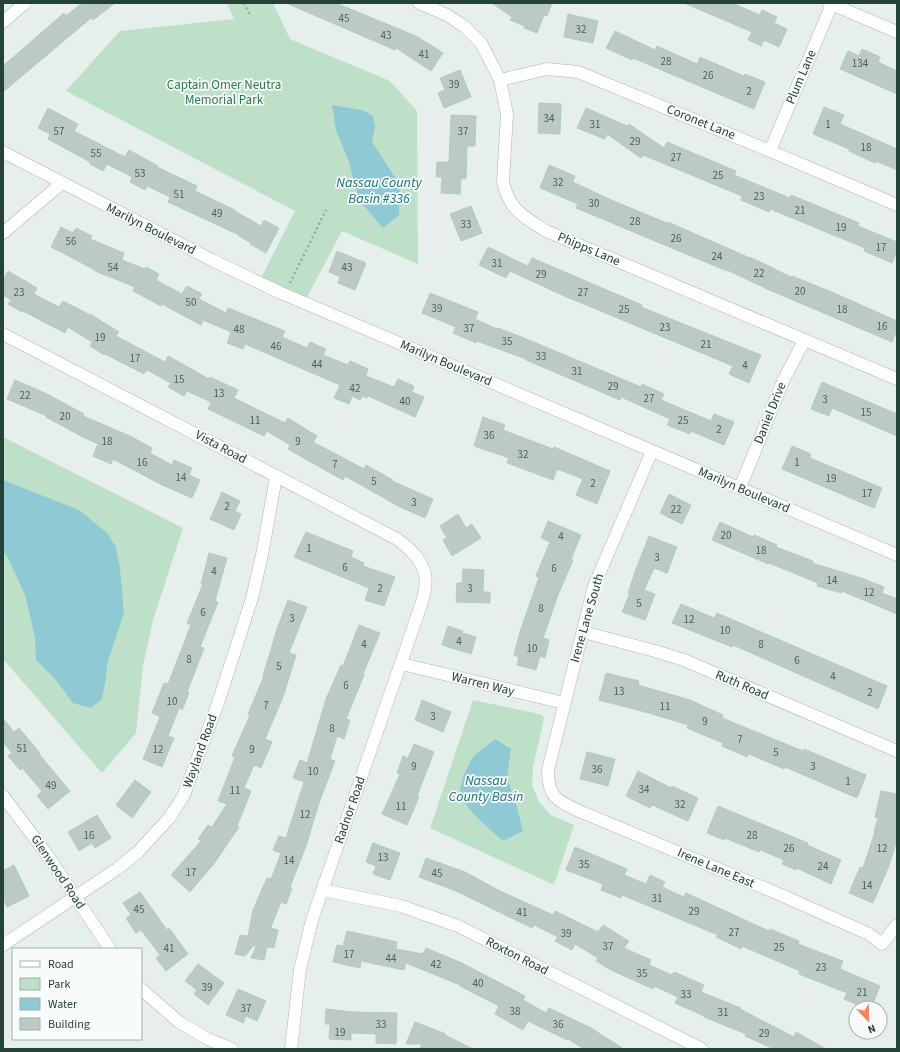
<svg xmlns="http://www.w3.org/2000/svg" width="900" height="1052" font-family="'Source Sans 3',sans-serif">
<rect width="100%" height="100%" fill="#e6efeb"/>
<path fill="#bfe0c8" d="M227 3H273L290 39 390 81 417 111 418 264 342 231 304 303 259 282 295 211 66 91 120 31 234 19Z
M3 437 183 528 153 620 143 666 136 733 102 773 3 659Z
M473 700 535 713 542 715 544 719 533 767 532 785 539 802 551 815 574 825 554 885 430 828Z"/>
<path fill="#8ec9d4" d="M332 105 362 110 373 116 375 127 372 142 400 185 399 215 383 228 359 200 349 162 336 130Z
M3 480 79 510 107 533 116 547 120 569 124 613 107 664 106 678 102 699 91 708 73 703 55 679 36 660 35 637 25 595 7 556 3 552Z
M495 739 511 749 507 778 516 804 523 831 503 841C490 829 469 813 461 796 457 787 469 761 476 754 482 749 489 744 495 739Z"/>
<path fill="#bbcac4" stroke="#b8c9c2" d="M82 3H115L93 20 91 18 3 92V66L64 13 66 16Z
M286 3H336L418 37 443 53 431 71 396 48 395 50Z
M492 3H552L547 16 544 15 537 33 524 28 525 26 510 20 512 17Z
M684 3H732L760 15 762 10 777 17 774 23 787 29 779 47 764 40 761 46 748 40 752 32Z
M568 14 598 21 593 43 564 37Z
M615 31 655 50 657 46 697 64 700 57 744 76 745 74 765 82 754 109 633 58 632 60 606 48Z
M862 49 880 57 878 62 897 71V94L840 69 848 51 859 56Z
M460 70 471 97 444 108 438 93 445 90 440 78Z
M539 103 561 104 560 134 538 133Z
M824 107 844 115 840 124 897 149V170L876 161 875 163 849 151V149L813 134Z
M48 108 78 124 74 131 125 157 129 150 158 166 157 167 197 186 195 191 235 210V211L261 226 264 220 279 228 266 253 250 244 251 243 239 236V235L168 202 170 197 147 186 145 190 130 182 132 177 107 164 103 171 90 164V162L48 139 50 134 38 128Z
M586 108 627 126 629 124 664 148 667 142 736 171 734 175 790 198 791 195 859 223 858 226 897 242V251L892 263 864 251 865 248 770 209 769 212 741 200 742 196 643 155 641 158 607 134 605 139 577 128Z
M451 115 476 116 475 146H467L466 179 461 178 460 194 441 193 442 177H436L437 162H449Z
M549 165 575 176 573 182 611 200 667 223 668 222 750 258V257L791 277 792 276 834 293 897 321V330L892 342 767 289 727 270V271L576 208 578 204 540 188Z
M471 206 482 233 461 241 450 214Z
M61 227 73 233 76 228 92 236 90 239 124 253 122 260 145 269 146 267 159 274 156 280 182 294 187 286 202 294 199 299 226 313 228 308 285 331 282 337 307 348 310 342 326 349 323 355 348 365 350 361 368 369 366 376 394 387 398 379 414 386 412 392 424 397 415 417 368 396 367 398 362 396 360 400 352 396 349 404 334 398 340 385 245 344 243 349 227 343 231 332 203 320 201 325 162 304 161 306 133 291 135 287 95 271V270L51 247Z
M488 247 528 266 532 258 642 305 641 307 761 355 749 383 729 374 733 366 562 295 510 271 506 278 479 265Z
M337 251 366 263 355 290 338 283 340 277 329 272Z
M8 271 37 288 34 294 59 307 63 301 90 315V314L119 332 116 336 165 362 168 356 209 379 210 377 238 390 234 398 285 423 288 418 317 436 313 442 364 469 366 465 393 480 392 481 433 499 425 518 400 507 345 476 343 480 302 457 288 449 290 445 267 431 264 436 208 409 211 402 187 391 184 396 168 387 171 383 147 370 144 374 105 354 104 355 90 346 92 342 68 327 65 333 23 311 22 312 8 304 11 300 3 295V280Z
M430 293 478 312 475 319 497 329 498 328 529 340 641 387 642 384 664 394 661 400 711 421 714 414 734 422 724 445 691 431 690 434 667 425 670 419 621 397 620 400 526 360V359L477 341 476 343 453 333 456 327 422 313Z
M15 380 47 394 84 414 83 416 130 436 152 448 150 453 172 465 174 460 192 468 189 475 200 480 192 498 160 484 113 459 111 464 93 456 98 444 81 436 46 417 47 416 7 399Z
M822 382 897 414V436L832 408 829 416 811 409Z
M483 417 505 425 503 430 553 449 554 447 610 471 597 504 576 495 583 479 557 469 553 480 507 463 509 458 474 446Z
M792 446 811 454 810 458 882 488 874 508 782 469Z
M222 492 240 501 235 511 241 514 234 530 210 519Z
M669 494 691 505 682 524 660 513Z
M458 514 466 528 472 524 481 538 452 556 443 540 447 538 440 526Z
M548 521 581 535 571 559 573 560 558 595 543 638 549 640 545 658 540 656 536 670 517 665 519 657 514 655 520 632 539 577 536 576 550 542 541 538Z
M720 522 753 537 754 535 777 545 776 547 813 561 812 563 861 578 884 587 882 593 897 599V614L842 591 841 593 817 586 818 583 769 563 768 564 712 540Z
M306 532 353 551 351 557 364 563 363 566 395 577 384 606 365 600 369 588 294 557Z
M649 536 677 547 667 573 654 568 644 590 655 594 645 620 622 612 630 593H628L636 569Z
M209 553 227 558 215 601 218 602 200 647 204 648 187 692 189 693 182 710 179 708 168 736 174 738 162 767 143 759 160 717 152 713 164 683 168 684 191 625 187 623 203 584H201Z
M463 569 484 570 483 592H490V603L456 602 457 583H462Z
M288 600 307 607 289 653 296 655 283 697 265 739 272 742 261 768 254 765 244 788 251 791 237 826 239 827 213 865 190 892 171 875 201 841 198 839 208 825 212 827 227 804 218 801 235 757 232 756 250 715 248 714 264 676H263L277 629Z
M681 604 714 618 717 613 887 686 878 709 733 645 732 647 672 623Z
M359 625 380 633 363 674 364 675 346 719 350 720 344 739 337 736 330 759 335 761 319 803 306 846 290 887 292 888 286 904 281 902 272 924 271 928 278 930 274 948 267 947 264 960 251 958 256 946 254 945 245 956 235 954 240 935 248 936 253 910 267 878 271 879 281 853 273 850 279 836 286 838 304 782 293 778 300 760 307 763 326 699 341 665 343 666Z
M448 626 463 631 462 633 476 637 471 654 442 645Z
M606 673 639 681 638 685 690 700 723 715 722 718 803 751 804 749 866 775 857 798 785 767 784 769 749 754 747 757 722 746 723 743 687 728 688 725 649 713 599 700Z
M422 700 451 712 443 732 415 720Z
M3 718 14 732 19 728 40 753 39 754 70 791 48 809 37 796 42 791 22 768 20 770 8 756 12 753 3 742Z
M414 744 434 752 417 796 419 797 407 825 382 814 400 774 397 773 403 756 408 758Z
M587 752 615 759 608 786 580 779Z
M638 771 671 788 672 786 698 798 688 821 652 805 650 808 626 796Z
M135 780 151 792 132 818 116 805Z
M881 791 897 794V840L888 868 873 903 849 893 860 867 863 868 875 832 874 831 878 818 875 817Z
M718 806 808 843 807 845 841 860 831 884 797 868 796 870 782 864 784 860 760 850 759 852 725 838 724 840 707 833Z
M97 815 111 838 95 848 92 843 79 851 68 832Z
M373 843 400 853 390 880 373 874 376 866 366 862Z
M575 847 627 869 624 875 646 884 650 875 665 882 662 887 684 897 686 893 769 931 770 929 799 941 798 944 843 961 840 969 880 986 871 1008H865L844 999 847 993 799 974 800 971 742 946 741 949 716 937 718 935 622 895 621 898 601 890 603 884 566 870Z
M426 858 465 872 500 891 553 915 555 911 598 932 603 925 629 941 624 948 651 960 649 965 672 975 674 972 704 985 701 992 741 1008 740 1009 794 1037 796 1032 826 1049H774L745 1036 746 1034 704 1017V1016L675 1003 678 997 654 986 653 989 611 970 596 961 598 958 575 944 572 950 555 941 558 937 534 925 532 928 456 891 419 877Z
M14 865 29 896 7 907 3 898V871Z
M140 892 167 930 169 928 188 954 166 971 156 958 160 955 141 930 136 933 126 918 131 915 123 903Z
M347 931 397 942 396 949 423 954 426 948 462 963 525 996 523 1000 546 1013 549 1008 591 1028 624 1049H584L568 1039 567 1040 528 1021 523 1030 495 1014 499 1006 460 986V985L406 963 404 970 361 961 360 968 333 962 337 945 343 946Z
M198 964 224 983 208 1005 194 994 197 990 185 981Z
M238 989 266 1001 257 1021 246 1016 243 1023 226 1015Z
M326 1009 353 1012 397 1013 396 1044 376 1043V1034L351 1033V1040L329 1039 330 1024H325Z
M415 1022 446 1034 445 1035 473 1049H420L422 1044H406Z"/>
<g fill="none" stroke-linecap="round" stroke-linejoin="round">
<g stroke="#a8b8b2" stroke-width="13">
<path id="street" d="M419 3 447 15 465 27 481 43 500 80 507 114 503 181C508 209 524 217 546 231L897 379
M829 3 897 32
M3 22 25 3
M500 80 547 69 578 72 770 151 897 205
M770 151 832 4
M3 152 212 260 279 292 897 555
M3 233 62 183
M3 334 397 539C410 549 421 558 425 574 428 590 420 607 415 622 407 646 399 670 390 694L312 920 300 969 291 1049
M652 451 594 586 548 770C548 797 556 800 579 811L781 895 869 934 882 944 897 925
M740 488 784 379 804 341
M583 632 655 651 684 660 897 751
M402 664 564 703
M3 796 46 853 110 949
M322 890 401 906 458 926 702 1049
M3 945 117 869 138 852 170 817 184 795 218 703 252 598 262 555 276 477
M141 989 179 1022 208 1039 232 1049"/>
</g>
<path stroke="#86b3a5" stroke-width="2.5" stroke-dasharray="2 3" stroke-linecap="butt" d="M244 3 250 15
M290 283 326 210"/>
<use href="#street" stroke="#fff" stroke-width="12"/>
</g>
<g text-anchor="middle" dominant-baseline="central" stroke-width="3.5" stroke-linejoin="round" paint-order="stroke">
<g font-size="11" fill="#4a645c">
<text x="344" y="18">45</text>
<text x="581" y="29">32</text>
<text x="386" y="35">43</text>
<text x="424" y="54">41</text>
<text x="666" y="61">28</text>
<text x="860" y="63">134</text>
<text x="708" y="75">26</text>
<text x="454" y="84">39</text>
<text x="749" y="91">2</text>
<text x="549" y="118">34</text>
<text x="595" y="124">31</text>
<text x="828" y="124">1</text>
<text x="59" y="131">57</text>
<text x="463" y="131">37</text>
<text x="635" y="141">29</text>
<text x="866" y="147">18</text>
<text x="96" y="153">55</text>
<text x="676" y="157">27</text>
<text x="140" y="173">53</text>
<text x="718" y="175">25</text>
<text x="558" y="182">32</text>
<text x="179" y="194">51</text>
<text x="759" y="196">23</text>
<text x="594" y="203">30</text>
<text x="800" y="210">21</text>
<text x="217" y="213">49</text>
<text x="635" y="221">28</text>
<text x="466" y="224">33</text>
<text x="841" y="227">19</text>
<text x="676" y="238">26</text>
<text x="71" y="241">56</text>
<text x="881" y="247">17</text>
<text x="717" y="256">24</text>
<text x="497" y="263">31</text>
<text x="113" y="267">54</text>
<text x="347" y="267">43</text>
<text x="759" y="273">22</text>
<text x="541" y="274">29</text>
<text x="800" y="291">20</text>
<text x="19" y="292">23</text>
<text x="583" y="292">27</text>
<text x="191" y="302">50</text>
<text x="437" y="308">39</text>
<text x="624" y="309">25</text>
<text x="842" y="309">18</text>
<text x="882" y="326">16</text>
<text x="665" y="327">23</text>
<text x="469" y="328">37</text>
<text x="239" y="329">48</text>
<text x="100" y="337">19</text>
<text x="507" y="341">35</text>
<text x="706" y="344">21</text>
<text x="276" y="346">46</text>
<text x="541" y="356">33</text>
<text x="135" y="358">17</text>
<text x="317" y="364">44</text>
<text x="745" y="365">4</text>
<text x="577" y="371">31</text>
<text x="179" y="379">15</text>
<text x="613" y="386">29</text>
<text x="355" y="388">42</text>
<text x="219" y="393">13</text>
<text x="25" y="395">22</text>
<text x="649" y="398">27</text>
<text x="825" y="399">3</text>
<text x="405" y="401">40</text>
<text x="866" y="412">15</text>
<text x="65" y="416">20</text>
<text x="255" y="420">11</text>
<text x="683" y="420">25</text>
<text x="719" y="429">2</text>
<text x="489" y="435">36</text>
<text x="107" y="441">18</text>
<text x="298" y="441">9</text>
<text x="523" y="454">32</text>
<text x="142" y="462">16</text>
<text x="797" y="462">1</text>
<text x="335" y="464">7</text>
<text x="181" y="477">14</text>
<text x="831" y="478">19</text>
<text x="374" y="481">5</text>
<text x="593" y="483">2</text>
<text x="867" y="493">17</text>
<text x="414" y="502">3</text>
<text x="227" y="506">2</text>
<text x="676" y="509">22</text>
<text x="726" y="535">20</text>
<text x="561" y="536">4</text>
<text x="309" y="548">1</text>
<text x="761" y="550">18</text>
<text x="657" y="557">3</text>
<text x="345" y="567">6</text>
<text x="554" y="568">6</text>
<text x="214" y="571">4</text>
<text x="832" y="580">14</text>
<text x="380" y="588">2</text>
<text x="470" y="588">3</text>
<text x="869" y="592">12</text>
<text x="639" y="603">5</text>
<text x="541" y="608">8</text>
<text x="203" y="612">6</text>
<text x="292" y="618">3</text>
<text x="689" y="619">12</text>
<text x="725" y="630">10</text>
<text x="459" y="641">4</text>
<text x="364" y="644">4</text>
<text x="761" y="644">8</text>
<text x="532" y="648">10</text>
<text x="189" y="659">8</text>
<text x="797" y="660">6</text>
<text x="279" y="666">5</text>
<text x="833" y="676">4</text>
<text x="346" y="685">6</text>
<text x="619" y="691">13</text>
<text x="870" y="692">2</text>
<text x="172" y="701">10</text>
<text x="266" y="705">7</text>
<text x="665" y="706">11</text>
<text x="433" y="716">3</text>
<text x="705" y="721">9</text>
<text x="332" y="728">8</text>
<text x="740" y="739">7</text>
<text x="22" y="748">51</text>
<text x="158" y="749">12</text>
<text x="252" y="749">9</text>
<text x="776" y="752">5</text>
<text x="414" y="766">9</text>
<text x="813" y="766">3</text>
<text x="597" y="769">36</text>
<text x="313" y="771">10</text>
<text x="848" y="781">1</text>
<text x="51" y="785">49</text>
<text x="644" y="789">34</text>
<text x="235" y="790">11</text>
<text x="680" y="804">32</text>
<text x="401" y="806">11</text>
<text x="305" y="814">12</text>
<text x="89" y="835">16</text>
<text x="752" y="835">28</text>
<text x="789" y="848">26</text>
<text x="882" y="848">12</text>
<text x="383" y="857">13</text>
<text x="289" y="860">14</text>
<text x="584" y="864">35</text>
<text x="823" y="866">24</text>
<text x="191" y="872">17</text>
<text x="437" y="873">45</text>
<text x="867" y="885">14</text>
<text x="657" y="898">31</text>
<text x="139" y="909">45</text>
<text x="694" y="911">29</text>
<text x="522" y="912">41</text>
<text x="734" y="932">27</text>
<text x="566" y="933">39</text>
<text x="608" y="946">37</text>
<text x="779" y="947">25</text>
<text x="169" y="948">41</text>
<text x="349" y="954">17</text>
<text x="391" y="958">44</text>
<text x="436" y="964">42</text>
<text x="821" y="967">23</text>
<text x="642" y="973">35</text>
<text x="478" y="983">40</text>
<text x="207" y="987">39</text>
<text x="862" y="992">21</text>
<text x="686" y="994">33</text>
<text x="246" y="1008">37</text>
<text x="515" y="1011">38</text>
<text x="723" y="1012">31</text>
<text x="381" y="1024">33</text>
<text x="558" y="1024">36</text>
<text x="340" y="1032">19</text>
<text x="764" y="1033">29</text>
</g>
<g font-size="13" fill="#24423a" stroke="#f7fbf9">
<text transform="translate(801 77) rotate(-67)">Plum Lane</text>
<text transform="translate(701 122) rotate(22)">Coronet Lane</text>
<text transform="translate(151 229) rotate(27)">Marilyn Boulevard</text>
<text transform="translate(589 249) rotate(23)">Phipps Lane</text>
<text transform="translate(446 363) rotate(23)">Marilyn Boulevard</text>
<text transform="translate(770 413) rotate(-68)">Daniel Drive</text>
<text transform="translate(221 447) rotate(28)">Vista Road</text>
<text transform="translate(744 490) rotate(23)">Marilyn Boulevard</text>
<text transform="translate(587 618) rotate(-74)">Irene Lane South</text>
<text transform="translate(483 684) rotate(14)">Warren Way</text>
<text transform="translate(742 685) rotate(23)">Ruth Road</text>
<text transform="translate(200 751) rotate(-70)">Wayland Road</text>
<text transform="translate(350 810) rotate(-71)">Radnor Road</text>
<text transform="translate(716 868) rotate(23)">Irene Lane East</text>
<text transform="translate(58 872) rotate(56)">Glenwood Road</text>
<text transform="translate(517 956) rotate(27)">Roxton Road</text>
</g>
<g font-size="13" fill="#2d7a4b" stroke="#f7fbf9">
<text x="224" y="85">Captain Omer Neutra<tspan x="224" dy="15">Memorial Park</tspan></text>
</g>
<g font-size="14" font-style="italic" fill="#1c6f80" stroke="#f7fbf9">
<text x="379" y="183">Nassau County<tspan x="379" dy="16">Basin #336</tspan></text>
<text x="486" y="781">Nassau<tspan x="486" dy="16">County Basin</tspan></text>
</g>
</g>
<rect width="900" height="1052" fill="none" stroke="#24423a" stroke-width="8"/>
<rect x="12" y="948" width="130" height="92" fill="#f7fbf9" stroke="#a3b1ad"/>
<rect x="20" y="961" width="20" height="6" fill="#ffffff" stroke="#a3b1ad"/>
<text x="48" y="968" font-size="12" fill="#24423a">Road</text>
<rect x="20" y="978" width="20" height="12" fill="#bfe0c8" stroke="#a3b1ad"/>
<text x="48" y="988" font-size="12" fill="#24423a">Park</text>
<rect x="20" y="998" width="20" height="12" fill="#8ec9d4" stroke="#a3b1ad"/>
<text x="48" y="1008" font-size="12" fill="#24423a">Water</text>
<rect x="20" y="1018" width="20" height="12" fill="#bbcac4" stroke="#a3b1ad"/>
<text x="48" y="1028" font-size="12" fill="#24423a">Building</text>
<g transform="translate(868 1020) rotate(158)"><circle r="19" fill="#f7fbf9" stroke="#a3b1ad"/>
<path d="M0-3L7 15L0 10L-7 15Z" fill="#f4845f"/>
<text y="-6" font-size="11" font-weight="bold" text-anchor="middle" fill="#24423a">N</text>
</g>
</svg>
